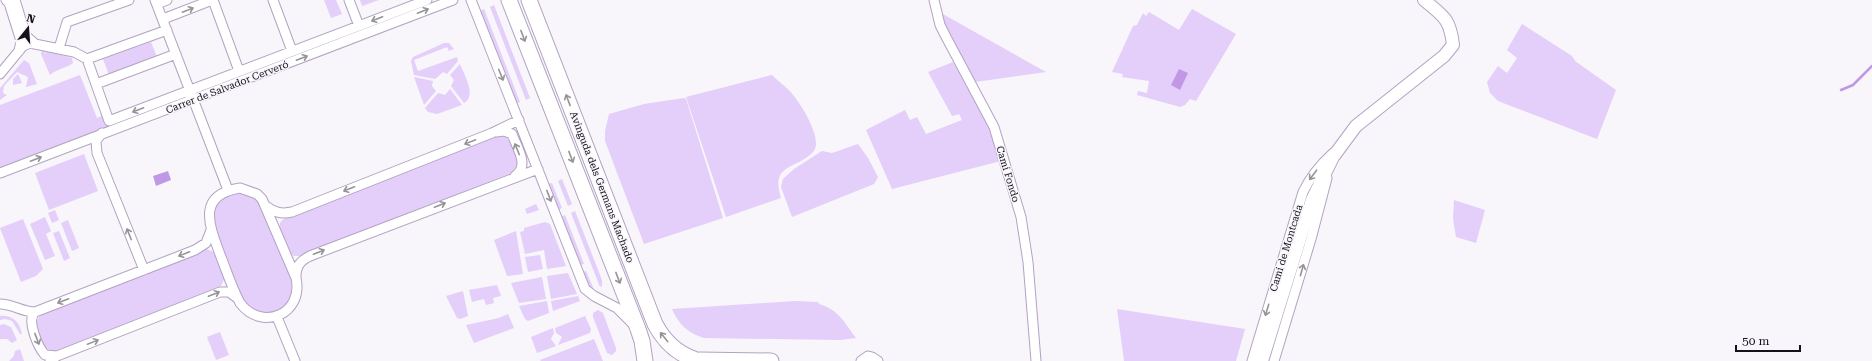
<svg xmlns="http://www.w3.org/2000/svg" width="1872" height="361" font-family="'Roboto Serif',serif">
<rect width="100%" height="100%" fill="#f8f5fb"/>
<path fill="#e4cefa" d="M324 0H336L342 14 331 18Z
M360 0H379L362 6Z
M494 5 530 98 526 100 490 7Z
M484 9 520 102 516 104 480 11Z
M1192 9 1236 34 1196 101 1190 99 1185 105 1180 107 1137 95 1138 91 1147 93 1149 81 1122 77 1123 74 1112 72 1133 26 1137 25 1143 13 1146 16 1149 12 1179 30Z
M941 13 1046 72 975 82 942 24Z
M1522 24 1572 56 1575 61 1616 90 1597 139 1498 101 1490 93 1487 82 1498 66 1507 73 1517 58 1507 50Z
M151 42 157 57 109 75 103 59Z
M444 43H449L454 49 449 51 447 47 414 60 418 71 457 57 458 61 447 74 443 72 435 79 414 75 411 61 413 57Z
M42 50 45 51V54L47 51 72 58 73 63C65 69 56 69 50 75L41 54Z
M24 60 29 63 37 84 26 87 28 77 17 72 4 86 3 93 7 95 0 100V88Z
M953 62 989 126 1001 161 892 189 866 130 905 110 910 120 917 117 926 134 962 120 959 114 952 116 928 72Z
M460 64C464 75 477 95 464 103L451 86 454 80 450 75Z
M18 74 22 83 13 85V79Z
M80 75 97 118 104 115 108 126 0 167V105Z
M772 75C779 82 789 89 794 96 802 106 824 141 813 152 796 170 770 163 781 198L726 217 686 97Z
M414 77 433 81 432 86 436 91 424 105Z
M450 89 462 105 437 114 428 112 425 108 438 93 445 95Z
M684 98 686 99 723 218 644 244 605 141V131L609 114 644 104Z
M502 133 510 138 519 164 514 172 300 256H294C287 253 281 234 280 227 279 223 281 221 284 219Z
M858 144 868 158 878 177 874 184 792 217 781 187 783 179 794 169 822 151 832 153Z
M84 154 98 191 49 210 35 173Z
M562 179 572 204 568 206 558 181Z
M552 183 562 208 557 210 548 184Z
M238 192 249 194 257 200 291 278C293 289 292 302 282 309 273 315 259 316 250 308 235 295 221 247 213 227 210 203 217 200 238 192Z
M1454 200 1485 210 1476 243 1456 237 1453 219Z
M536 204 539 210 527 214 525 209Z
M55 210 59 220 52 223 48 213Z
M575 211 602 280V286L600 287 571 213Z
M565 215 584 264 579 265 560 217Z
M45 217 51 231 46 234 55 256 45 260 30 224Z
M23 219 43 269 36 276 21 282 0 228Z
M68 220 79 248 72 251 61 223Z
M545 222 550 224 566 266 547 269 544 250 525 254 520 232 524 231V228Z
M59 231 70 258 64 261 53 233Z
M516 231 523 274 507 276 494 240Z
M207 249 216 253 225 277 221 286 55 352C42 351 30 323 41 315Z
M540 255 543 269 528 272 525 257Z
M586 271 595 292 587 284 582 272Z
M568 273 577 294 551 299 547 276Z
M542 277 546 299 519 303 511 283Z
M497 285 501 296 493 298 494 303 486 305 484 299 472 302 469 290Z
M463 291 468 316 460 319 457 318 446 296Z
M578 296 580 301 553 311 551 301Z
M547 301 549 313 528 321 525 319 519 306Z
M795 301 818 302 819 304C839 310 844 322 856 338L840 340 704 338C688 333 679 325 672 309Z
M1117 309 1245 329 1236 361H1124Z
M598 310 603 313 616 348V351L612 355 607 353 593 317V313Z
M508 314 514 328 474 343 466 325 499 318Z
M0 316C13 314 20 323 22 334H20L12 321 5 319 0 320Z
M585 316 591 329 590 333 558 345 562 337 556 333 555 328Z
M4 324 11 327 17 340 12 343 7 339H0V325Z
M553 328 554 333 551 339 556 346 537 353 531 337Z
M220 332 229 355 216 360 207 337Z
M594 339 603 361H541L540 360Z
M20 349 24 361H9L14 356 15 351Z"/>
<path fill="#c098e5" d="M1179 69 1188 73 1180 90 1171 85Z
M168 171 171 180 156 186 153 176Z"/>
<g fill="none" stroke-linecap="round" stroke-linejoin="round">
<path stroke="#c098e5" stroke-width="2.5" d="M1841 90 1853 85 1872 66"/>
<g stroke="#b2a3c1" stroke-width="11">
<path id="minor" d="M6 0 9 3 21 41 19 51
M15 0 26 36 34 43
M155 0 228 190
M213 0 239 71
M273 0 292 51
M349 0 359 26
M471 0 585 289 594 296 617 308 633 324
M934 0 940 25 945 35 994 127 1021 217 1028 262 1036 361
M157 4 167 0
M163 19 212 0
M59 48 67 22 129 0
M87 59 167 30
M0 74 23 46 30 43 74 52 87 59 109 121 427 0
M96 84 176 54
M496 132 504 131 512 134C517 148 530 166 515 176
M102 133 96 141 97 153 144 270
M0 173 453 0
M240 188 257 194 262 199 296 278C304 314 262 332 240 303 232 288 227 272 221 257 210 227 195 195 240 188Z
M266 206C275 213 282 214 292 212L492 133 519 120
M296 277C296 266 300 261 310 256L538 169
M0 304C13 304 22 312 35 312L195 250 206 243 211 230
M35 312C26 320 38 347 45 355L57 356
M277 317 295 361
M50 361 57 356 220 292H229L237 298
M861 361 868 356 872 357 878 361
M1252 361 1303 192C1310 177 1321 164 1333 153
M1274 361 1311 239 1327 178"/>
</g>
<g stroke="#b2a3c1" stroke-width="14">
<path id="tertiary" d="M1262 361 1312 200 1333 157 1356 126 1444 56 1453 45C1450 18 1443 16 1424 0"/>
</g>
<g stroke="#b2a3c1" stroke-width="17">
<path id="primary" d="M509 0 638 329 642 341 645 361
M529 0 655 324C664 341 676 353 694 359
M699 360 771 361"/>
</g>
<use href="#minor" stroke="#fff" stroke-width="9"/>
<use href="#tertiary" stroke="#fff" stroke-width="12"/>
<use href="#primary" stroke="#fff" stroke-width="15"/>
</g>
<defs><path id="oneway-shaft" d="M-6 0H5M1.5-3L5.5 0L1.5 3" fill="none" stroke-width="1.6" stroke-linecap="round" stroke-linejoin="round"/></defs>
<g stroke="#969498">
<use href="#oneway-shaft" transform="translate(188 10) rotate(-22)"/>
<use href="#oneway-shaft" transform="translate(423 11) rotate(-21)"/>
<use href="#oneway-shaft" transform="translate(377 19) rotate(159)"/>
<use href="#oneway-shaft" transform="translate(523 36) rotate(69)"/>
<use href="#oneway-shaft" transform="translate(302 58) rotate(-21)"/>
<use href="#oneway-shaft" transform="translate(501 75) rotate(68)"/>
<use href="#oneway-shaft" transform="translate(568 100) rotate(-111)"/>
<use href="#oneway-shaft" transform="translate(138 110) rotate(159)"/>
<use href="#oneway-shaft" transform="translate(470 142) rotate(158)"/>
<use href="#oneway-shaft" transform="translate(517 149) rotate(-112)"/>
<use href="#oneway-shaft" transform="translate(571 157) rotate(69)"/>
<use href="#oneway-shaft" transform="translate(36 159) rotate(-21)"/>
<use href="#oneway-shaft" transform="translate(1313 175) rotate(127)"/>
<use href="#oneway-shaft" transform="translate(349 189) rotate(159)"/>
<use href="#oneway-shaft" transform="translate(549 196) rotate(69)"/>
<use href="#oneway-shaft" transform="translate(440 205) rotate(-21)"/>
<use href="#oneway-shaft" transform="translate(129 234) rotate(-112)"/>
<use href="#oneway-shaft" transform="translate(319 252) rotate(-21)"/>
<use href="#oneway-shaft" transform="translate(184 254) rotate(158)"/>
<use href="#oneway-shaft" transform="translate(1302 270) rotate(-74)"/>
<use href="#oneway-shaft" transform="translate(618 278) rotate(69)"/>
<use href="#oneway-shaft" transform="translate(214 294) rotate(-21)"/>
<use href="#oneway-shaft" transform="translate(63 301) rotate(159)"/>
<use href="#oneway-shaft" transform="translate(1267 310) rotate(107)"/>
<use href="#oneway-shaft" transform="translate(664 337) rotate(-129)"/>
<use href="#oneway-shaft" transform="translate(37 339) rotate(69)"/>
<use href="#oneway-shaft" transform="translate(93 342) rotate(-22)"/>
</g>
<g text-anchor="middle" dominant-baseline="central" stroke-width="3" stroke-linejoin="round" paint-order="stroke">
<g font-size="10" fill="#16111b" stroke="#f8f5fb">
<text transform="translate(227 87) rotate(-21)">Carrer de Salvador Cerveró</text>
<text transform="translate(1008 174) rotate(73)">Camí Fondo</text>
<text transform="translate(602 187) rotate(69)">Avinguda dels Germans Machado</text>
<text transform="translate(1286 248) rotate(-73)">Camí de Montcada</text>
</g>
</g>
<g transform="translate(28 28) rotate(17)" stroke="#f8f5fb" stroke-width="3" paint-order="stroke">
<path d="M0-3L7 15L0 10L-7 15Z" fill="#16111b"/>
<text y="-6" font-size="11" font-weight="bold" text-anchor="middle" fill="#16111b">N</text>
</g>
<path d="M1736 345v6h64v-6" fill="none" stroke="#16111b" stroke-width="2"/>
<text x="1742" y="345" font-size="12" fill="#16111b" stroke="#f8f5fb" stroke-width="3" paint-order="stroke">50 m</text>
</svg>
